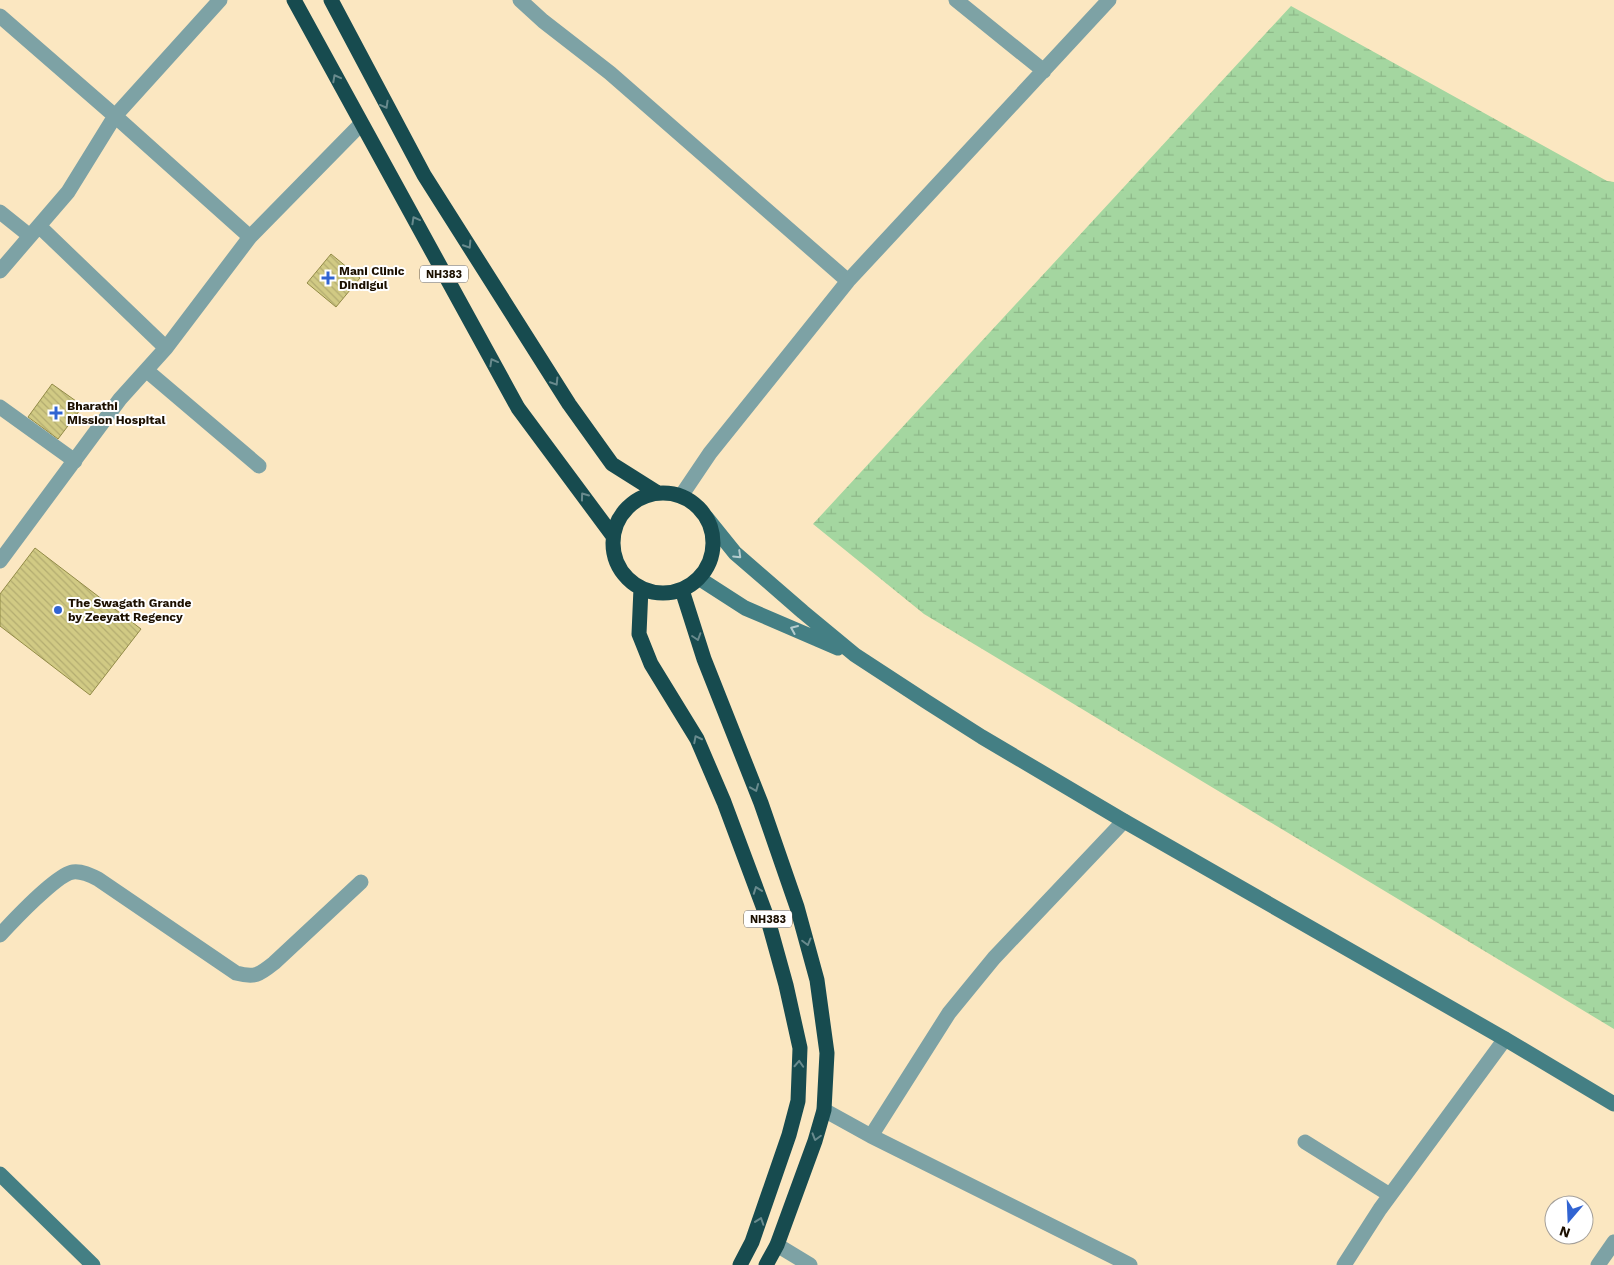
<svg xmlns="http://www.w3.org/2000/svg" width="1614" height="1265" font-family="'Work Sans',sans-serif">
<defs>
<pattern id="wetland-marsh" width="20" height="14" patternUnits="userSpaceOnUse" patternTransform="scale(1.25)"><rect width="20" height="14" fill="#a4d6a0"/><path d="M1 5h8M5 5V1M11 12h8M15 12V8" fill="none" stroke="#8db788"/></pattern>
<pattern id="building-back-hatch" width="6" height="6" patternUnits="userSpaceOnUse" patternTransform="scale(1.25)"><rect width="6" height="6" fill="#d1ca84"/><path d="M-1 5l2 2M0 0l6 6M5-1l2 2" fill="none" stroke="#b3ac70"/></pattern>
</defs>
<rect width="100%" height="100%" fill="#fbe7c1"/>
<path fill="url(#wetland-marsh)" d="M1291 6 1607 181 1614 182V1029L924 614 813 524Z"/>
<path fill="url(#building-back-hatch)" stroke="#928b47" d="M331 254 360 278 336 307 307 283Z
M52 384 83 406 58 439 28 417Z
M35 548 141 629 90 695 0 626V594Z"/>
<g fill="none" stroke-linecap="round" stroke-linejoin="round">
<path stroke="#7da2a5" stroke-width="15" d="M520 0 543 21 610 73 848 281
M956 0 1044 71
M0 16 115 116 250 237
M0 212 30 236
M39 226 166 348
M0 271 68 192 115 116 220 0
M146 370 259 466
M0 407 75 461
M681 496 710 453 848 281 1109 0
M0 561 120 399 166 348 250 237 361 124
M0 935C12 922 57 874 73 872 82 871 90 875 98 879L236 973C255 978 259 975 274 963L361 882
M824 1110 871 1136 1130 1265
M871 1136 949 1013 994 958 1124 821
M1305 1142 1390 1195
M777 1245 810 1265
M1344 1265 1380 1209 1505 1039
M1598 1265 1614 1242"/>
<path stroke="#447f84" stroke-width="15" d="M706 517 735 553 803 612 855 655 927 702 982 737 1124 821 1505 1039 1614 1104
M700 579 745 608 838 648
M0 1174 93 1265"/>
<path stroke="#174b4f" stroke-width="15" d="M294 0 518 408 613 536
M331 0 424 175 569 404 612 464 658 493
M613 543a50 50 0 1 1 100 0a50 50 0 1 1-100 0Z
M641 588 639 634 651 664 697 739 724 802 768 920 786 985 800 1048 798 1101 789 1135 752 1242 740 1265
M682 590 704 659 761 803 797 907 817 980 827 1053 824 1110 815 1141 777 1245 766 1265"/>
</g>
<defs><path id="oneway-chevron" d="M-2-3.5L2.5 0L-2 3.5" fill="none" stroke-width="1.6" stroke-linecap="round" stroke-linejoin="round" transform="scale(1.25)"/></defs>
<g stroke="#688a8d">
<use href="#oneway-chevron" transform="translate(336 78) rotate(-118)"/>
<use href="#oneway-chevron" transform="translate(385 105) rotate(61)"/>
<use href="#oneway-chevron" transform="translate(415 220) rotate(-119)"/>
<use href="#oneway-chevron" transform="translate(468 245) rotate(58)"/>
<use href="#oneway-chevron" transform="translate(493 362) rotate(-119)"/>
<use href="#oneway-chevron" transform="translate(555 382) rotate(58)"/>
<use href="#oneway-chevron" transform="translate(584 496) rotate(-126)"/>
<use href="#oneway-chevron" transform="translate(697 637) rotate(72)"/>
<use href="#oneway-chevron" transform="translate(697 739) rotate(-117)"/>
<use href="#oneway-chevron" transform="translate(755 788) rotate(68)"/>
<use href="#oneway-chevron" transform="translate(757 890) rotate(-110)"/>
<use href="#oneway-chevron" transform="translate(807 942) rotate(75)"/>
<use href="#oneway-chevron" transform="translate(799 1064) rotate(-87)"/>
<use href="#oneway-chevron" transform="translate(816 1137) rotate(106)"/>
<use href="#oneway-chevron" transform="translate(760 1221) rotate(-71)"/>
</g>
<g stroke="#b4ccce">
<use href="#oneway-chevron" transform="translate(738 555) rotate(44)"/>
<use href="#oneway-chevron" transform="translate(794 629) rotate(-157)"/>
</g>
<g fill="#3164d2" stroke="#fff" stroke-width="2">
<path d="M325.5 270.5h5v5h5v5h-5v5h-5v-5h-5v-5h5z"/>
<path d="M53.5 405.5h5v5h5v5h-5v5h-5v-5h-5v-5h5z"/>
<circle cx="58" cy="610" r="5"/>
</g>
<g text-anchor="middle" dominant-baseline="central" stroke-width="4" stroke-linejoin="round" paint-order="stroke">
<g fill="#fff" stroke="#60584c" stroke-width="1">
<rect x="420" y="265.5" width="48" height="17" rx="4"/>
<rect x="744" y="910.5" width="48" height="17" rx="4"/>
</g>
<g font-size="11" font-weight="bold" fill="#1c1000">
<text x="444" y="274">NH383</text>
<text x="768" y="919">NH383</text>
</g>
<g font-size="12" font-weight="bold" fill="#1c1000" stroke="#fff" text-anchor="start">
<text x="339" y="271">Mani Clinic<tspan x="339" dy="14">Dindigul</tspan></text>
<text x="67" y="406">Bharathi<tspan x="67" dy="14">Mission Hospital</tspan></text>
<text x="68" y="603">The Swagath Grande<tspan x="68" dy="14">by Zeeyatt Regency</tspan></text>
</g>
</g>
<g transform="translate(1569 1220) rotate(199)"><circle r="24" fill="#ffffff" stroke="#a49f99"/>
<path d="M0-4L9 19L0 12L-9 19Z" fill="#3164d2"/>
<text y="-8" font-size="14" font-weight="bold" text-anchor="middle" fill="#1c1000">N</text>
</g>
</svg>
